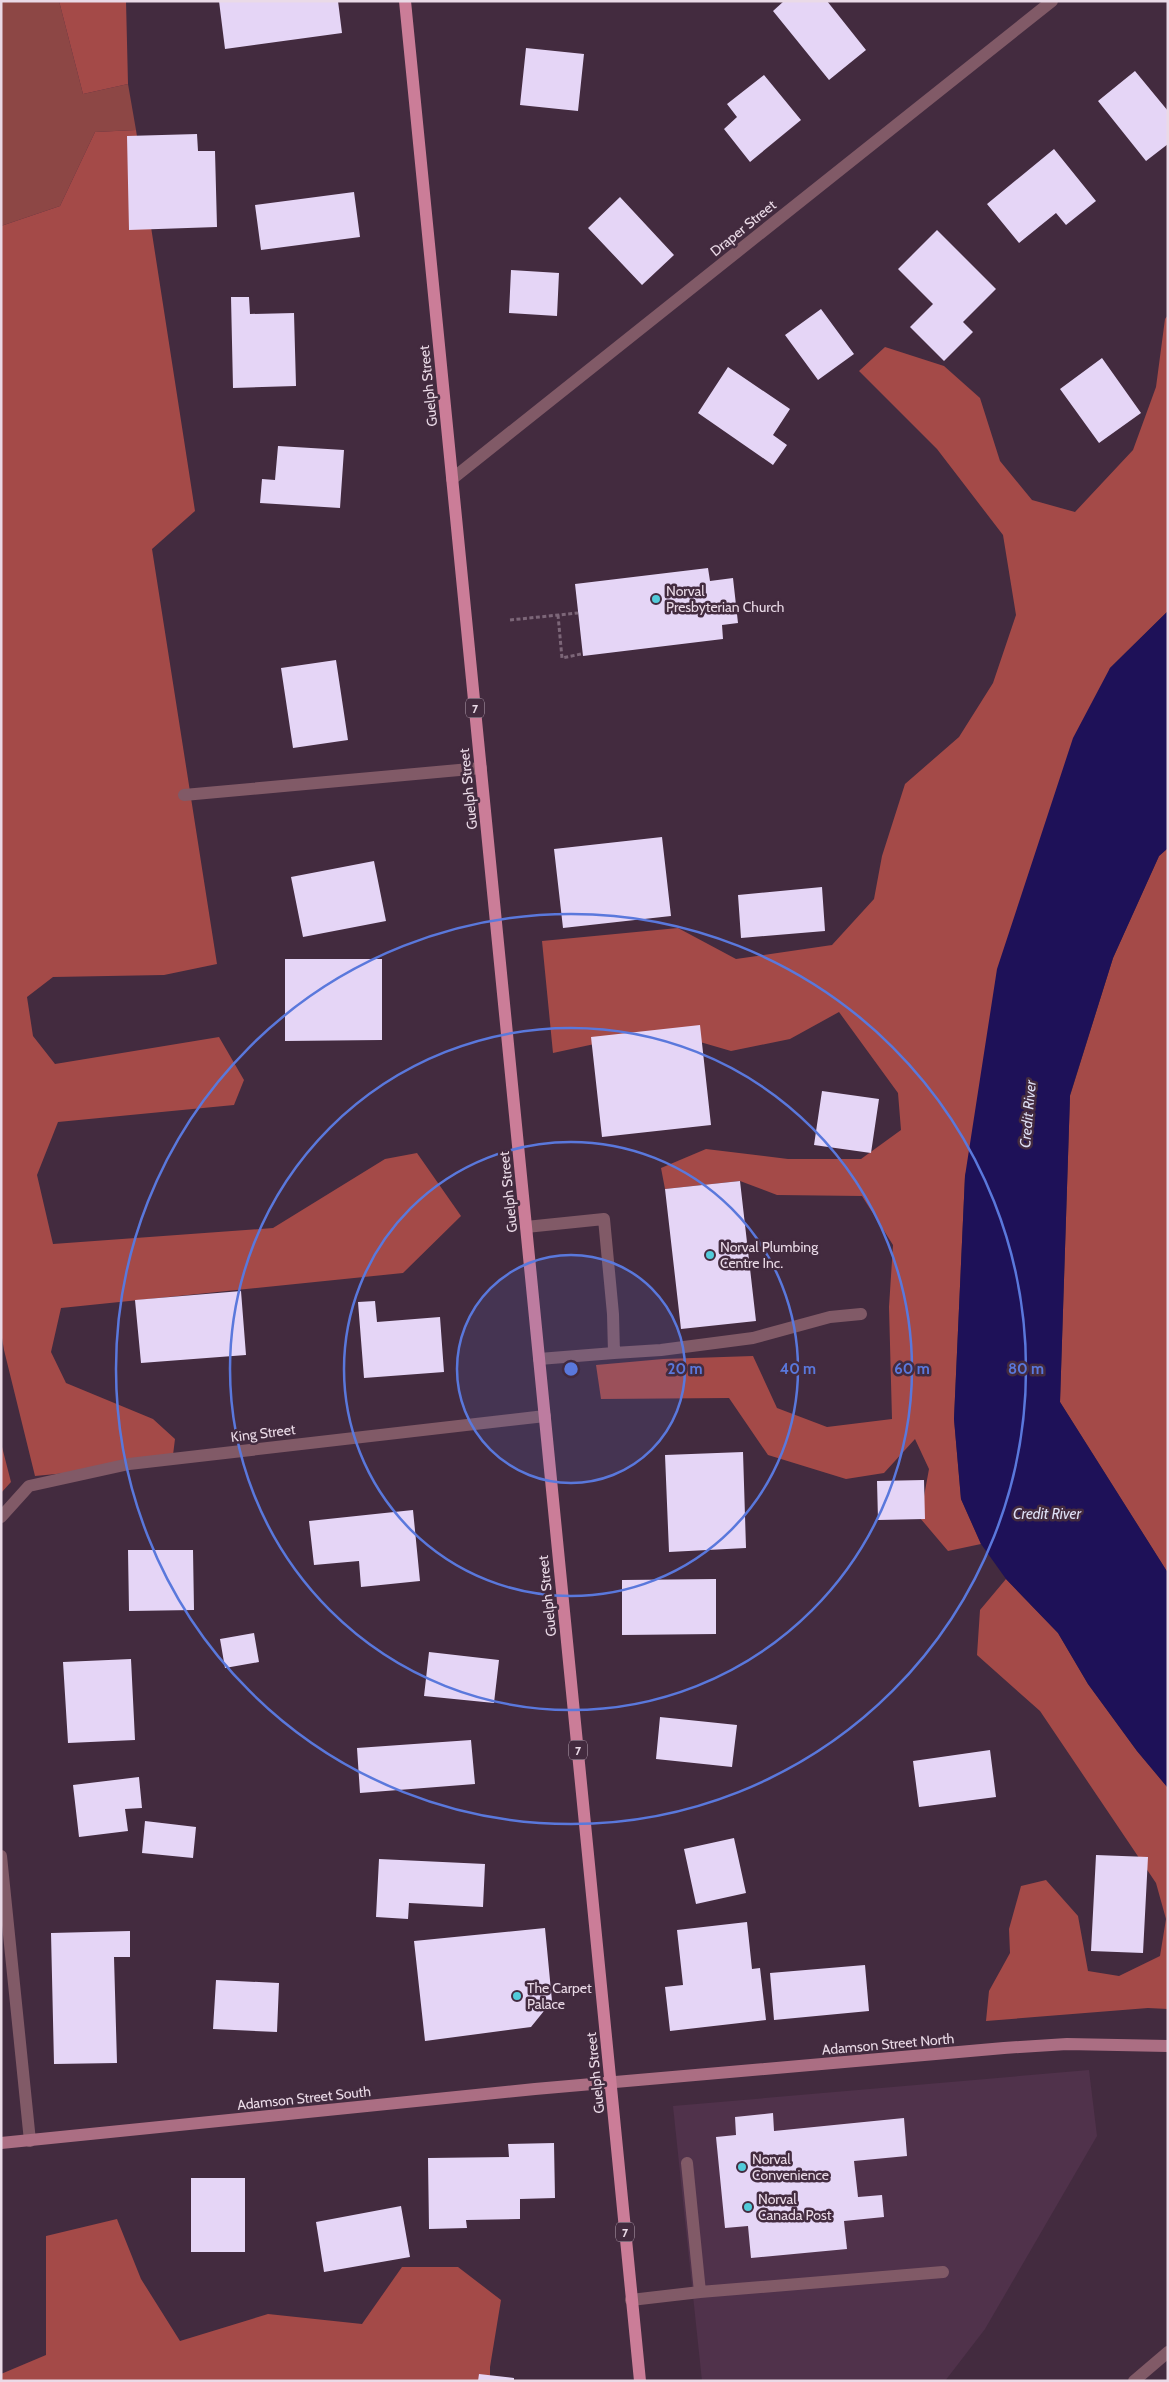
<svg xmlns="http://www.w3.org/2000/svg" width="1169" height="2382" font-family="Cabin,sans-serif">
<rect width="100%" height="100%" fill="#432b3f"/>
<path fill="#50324b" d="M1089 2070 1097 2136 985 2329 945 2381H702L673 2106Z"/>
<path fill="#8d4745" d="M1 1H59L83 94 128 84 136 130 95 132 60 206 1 226Z"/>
<path fill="#a44a48" d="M59 1H126L128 84 83 94Z
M136 130 195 511 152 549 217 964 164 975 53 977 27 997 33 1036 55 1064 219 1037 244 1080 234 1105 58 1122 37 1175 53 1244 273 1228 385 1159 417 1153 461 1216 403 1273 61 1308 51 1352 66 1383 153 1419 175 1439 172 1463 35 1476 4 1350 1 1332V226L60 206 95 132Z
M1168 315V611L1110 668 965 1176 954 1419 961 1499 981 1544 948 1551 920 1518 929 1469 915 1439 884 1473 846 1479 768 1455 729 1398 601 1399 596 1365 663 1359 753 1356 777 1408 827 1427 892 1419 889 1307 893 1245 862 1196 777 1195 740 1181 665 1189 661 1168 706 1149 788 1159H861L901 1130 898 1093 839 1012 790 1039 731 1051 659 1030 553 1053 542 941 678 928 736 959 832 945 874 899 882 856 905 784 959 737 993 683 1016 615 1003 535 937 449 859 371 885 347 944 366 980 398 1000 461 1032 500 1075 512 1133 450 1156 387 1165 319Z
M1168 848V1573L1060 1402 1070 1096 1113 958 1159 856Z
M1 1443 11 1482 1 1493Z
M1006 1579 1058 1633 1088 1684 1137 1751 1168 1788V2009L1148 2008 986 2021 989 1991 1010 1953 1009 1929 1021 1886 1046 1880 1078 1916 1088 1971 1119 1976 1160 1956 1166 1919 1156 1883 1040 1711 977 1655 980 1610Z
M117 2219 141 2279 180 2341 268 2314 362 2324 402 2267H458L501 2300 490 2367V2381H1V2374L46 2355V2236Z"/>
<path fill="#1e1158" d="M1168 611V848L1159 856 1113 958 1070 1095 1060 1402 1168 1573V1788L1137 1751 1088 1684 1058 1633 1006 1579 981 1544 961 1499 954 1419 965 1176 997 969 1073 738 1110 668Z"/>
<path fill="#e5d5f6" d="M219 1H338L342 33 225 49Z
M784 1H827L866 50 829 80 773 11Z
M526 48 584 54 578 111 520 105Z
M1135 71 1168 111V144L1146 161 1098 101Z
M764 75 801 120 750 162 724 129 737 117 727 104Z
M197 134 198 151H215L217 227 129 230 127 136Z
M1054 149 1096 201 1066 225 1056 213 1019 243 987 204Z
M354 192 360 237 261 250 255 205Z
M620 197 674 255 642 285 588 228Z
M937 230 996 289 963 322 973 332 944 361 910 327 933 304 898 269Z
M511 270 559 273 557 316 509 313Z
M231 297H249L250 314 294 313 296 386 233 388Z
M821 309 854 354 818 380 785 335Z
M1102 358 1141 413 1099 443 1060 389Z
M728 367 790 409 773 435 787 445 773 465 698 413Z
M278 446 344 450 340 508 260 503 262 479 275 480Z
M708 568 710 581 733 578 738 623 722 625 723 639 583 656 575 584Z
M336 660 348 740 293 748 281 668Z
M662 837 671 916 563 928 554 849Z
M374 861 386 921 303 937 291 877Z
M822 887 825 931 741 938 738 895Z
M285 959H382V1040L285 1041Z
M700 1025 711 1125 602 1137 591 1037Z
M822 1091 879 1099 871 1153 814 1145Z
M740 1181 756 1321 681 1329 665 1189Z
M241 1291 246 1355 141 1363 135 1300Z
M375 1301 377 1322 440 1317 444 1372 364 1378 358 1302Z
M743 1452 746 1548 669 1552 665 1455Z
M924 1480 925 1519 878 1520 877 1481Z
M413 1510 420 1581 361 1587 359 1561 314 1565 309 1521Z
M128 1550H193L194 1610 129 1611Z
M716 1579V1634L622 1635V1580Z
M254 1633 259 1662 225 1668 220 1639Z
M429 1652 499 1660 494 1703 424 1696Z
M131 1659 135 1740 68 1743 63 1662Z
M660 1717 737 1725 732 1767 656 1759Z
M471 1740 475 1784 360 1793 357 1748Z
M990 1750 996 1797 919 1807 913 1761Z
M139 1777 142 1808 125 1809 128 1831 79 1837 73 1785Z
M145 1821 196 1827 193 1858 142 1853Z
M734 1838 746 1893 696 1904 684 1849Z
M1096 1855 1148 1857 1143 1953 1091 1951Z
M379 1859 485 1864 483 1907 409 1903 408 1919 376 1917Z
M747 1922 752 1969 760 1968 766 2020 670 2031 665 1987 683 1985 677 1930Z
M545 1928 552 2001 531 2027 425 2041 414 1941Z
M130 1931V1957H114L117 2063 54 2064 51 1933Z
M865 1965 869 2011 774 2020 770 1973Z
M216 1980 279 1983 277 2032 213 2029Z
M773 2113 774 2131 904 2118 907 2156 854 2161 858 2197 882 2195 884 2217 844 2221 847 2249 751 2258 748 2226 725 2228 716 2137 736 2135 735 2117Z
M554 2143 555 2198 520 2199V2219L466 2220 467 2228 429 2229 428 2158 509 2157 508 2144Z
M191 2178H245V2252H191Z
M401 2206 410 2257 324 2272 316 2222Z
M479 2374 514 2378V2381H478Z"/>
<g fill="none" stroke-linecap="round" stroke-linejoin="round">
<path stroke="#7c6678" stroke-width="3" stroke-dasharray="4 2.5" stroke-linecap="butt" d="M558 615 562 658 581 654
M510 620 578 613"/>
<path stroke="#815a67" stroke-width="12" d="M184 795 481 768
M526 1227 604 1219 613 1314 614 1353 539 1359
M614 1353 661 1350 753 1338 830 1317 861 1314
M687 2163 700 2292
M631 2300 700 2292 943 2272"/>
<path stroke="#815a67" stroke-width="12" d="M452 479 1052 1
M1 1517 29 1486 129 1464 545 1416
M1 1856 30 2141
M1134 2381 1168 2352"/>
<path stroke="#ab6e83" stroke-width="12" d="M1 2143 535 2089 1004 2048 1067 2044 1168 2046"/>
<path stroke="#cb7d98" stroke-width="12" d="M405 1 640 2381"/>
</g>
<circle cx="571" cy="1369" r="114" fill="#5a78dc" fill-opacity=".12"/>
<g fill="none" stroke="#5a78dc" stroke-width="2.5">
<circle cx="571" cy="1369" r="114"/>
<circle cx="571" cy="1369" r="227"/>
<circle cx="571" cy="1369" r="341"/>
<circle cx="571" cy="1369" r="455"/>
</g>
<g fill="#52cbda" stroke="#432b3f" stroke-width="2">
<circle cx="656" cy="599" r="5"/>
<circle cx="710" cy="1255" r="5"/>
<circle cx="517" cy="1996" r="5"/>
<circle cx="742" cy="2167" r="5"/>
<circle cx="748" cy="2207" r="5"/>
</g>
<g text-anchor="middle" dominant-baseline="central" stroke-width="5" stroke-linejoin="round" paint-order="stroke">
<g fill="#432b3f" stroke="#b8a6b5" stroke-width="1">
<rect x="466" y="698.5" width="18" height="19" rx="4"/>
<rect x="569" y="1740.5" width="18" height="19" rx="4"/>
<rect x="616" y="2222.5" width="18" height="19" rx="4"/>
</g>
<g font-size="12" font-weight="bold" fill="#eadae7">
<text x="475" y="708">7</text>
<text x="578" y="1750">7</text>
<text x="625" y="2232">7</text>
</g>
<g font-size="14" fill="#eadae7" stroke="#432b3f">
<text transform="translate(743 228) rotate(-39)">Draper Street</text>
<text transform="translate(428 386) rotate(-96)">Guelph Street</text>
<text transform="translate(468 789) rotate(-96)">Guelph Street</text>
<text transform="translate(508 1192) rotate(-96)">Guelph Street</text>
<text transform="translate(263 1433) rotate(-7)">King Street</text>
<text transform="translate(547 1596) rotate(-96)">Guelph Street</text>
<text transform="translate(888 2044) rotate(-5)">Adamson Street North</text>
<text transform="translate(595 2073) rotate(-96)">Guelph Street</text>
<text transform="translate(304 2098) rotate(-6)">Adamson Street South</text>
</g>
<g font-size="14" fill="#eadae7" stroke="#432b3f" text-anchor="start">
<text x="666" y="591">Norval<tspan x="666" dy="16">Presbyterian Church</tspan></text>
<text x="720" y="1247">Norval Plumbing<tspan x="720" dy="16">Centre Inc.</tspan></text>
<text x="527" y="1988">The Carpet<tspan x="527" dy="16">Palace</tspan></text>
<text x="752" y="2159">Norval<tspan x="752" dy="16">Convenience</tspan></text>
<text x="758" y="2199">Norval<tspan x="758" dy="16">Canada Post</tspan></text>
</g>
<g font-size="15" font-style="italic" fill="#dddef4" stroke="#432b3f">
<text transform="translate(1028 1114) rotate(-85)">Credit River</text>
<text x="1047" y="1514">Credit River</text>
</g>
</g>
<circle cx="571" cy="1369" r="8" fill="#5a78dc" stroke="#432b3f" stroke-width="2.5"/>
<g font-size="15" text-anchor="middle" font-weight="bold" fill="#5a78dc" stroke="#432b3f" stroke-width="5" stroke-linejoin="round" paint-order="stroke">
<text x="685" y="1374">20 m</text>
<text x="798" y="1374">40 m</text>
<text x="912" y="1374">60 m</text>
<text x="1026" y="1374">80 m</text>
</g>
<rect width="1169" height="2382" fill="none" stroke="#eadae7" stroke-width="5"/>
</svg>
